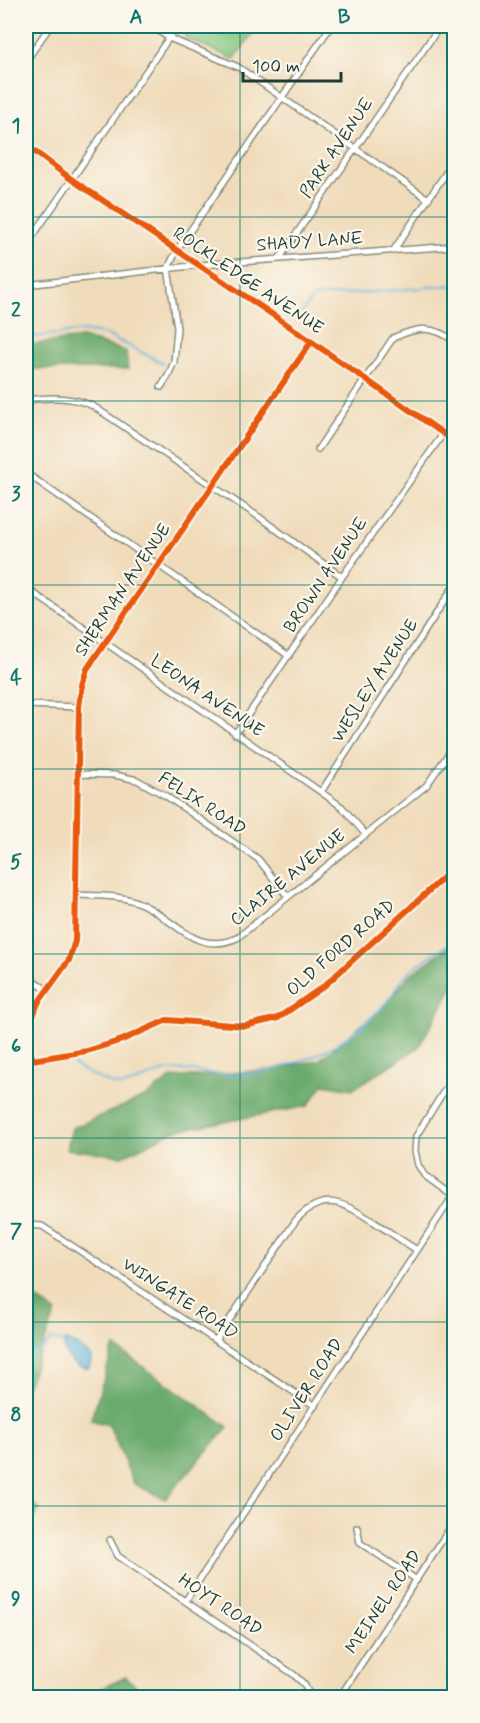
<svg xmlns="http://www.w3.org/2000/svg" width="480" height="1723" font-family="Mynerve,sans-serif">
<rect width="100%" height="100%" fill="#fbf7ec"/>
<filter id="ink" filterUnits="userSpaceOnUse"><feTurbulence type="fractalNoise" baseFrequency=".0167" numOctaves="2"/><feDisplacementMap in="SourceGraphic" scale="12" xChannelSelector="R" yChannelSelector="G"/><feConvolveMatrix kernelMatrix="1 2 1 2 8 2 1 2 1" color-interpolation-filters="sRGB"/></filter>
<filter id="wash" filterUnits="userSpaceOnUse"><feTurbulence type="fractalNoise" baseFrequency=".008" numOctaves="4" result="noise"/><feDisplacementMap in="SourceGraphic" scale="24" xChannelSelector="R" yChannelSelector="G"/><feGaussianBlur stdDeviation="1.35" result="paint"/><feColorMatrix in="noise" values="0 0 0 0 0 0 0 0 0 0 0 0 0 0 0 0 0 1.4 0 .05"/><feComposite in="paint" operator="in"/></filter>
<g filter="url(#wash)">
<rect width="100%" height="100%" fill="#f0dcbb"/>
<path fill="#83c57e" stroke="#518159" stroke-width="1.5" d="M185 26H258L234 59 188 39 185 37 183 28Z"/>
<path fill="#6aaa6d" stroke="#447450" stroke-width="1.5" d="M82 338 126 351 128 369H26V345Z
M454 943V985L418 1048 353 1089 323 1084 308 1106 174 1131 123 1156 67 1149 72 1128 147 1096 171 1078 270 1070 319 1060 380 1010 410 975Z
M26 1291 56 1312 26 1388Z
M114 1346 228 1427 165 1499 134 1484 109 1425 91 1420Z
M26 1498 40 1509 26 1529Z
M126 1677 147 1697H83Z"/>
<path fill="#62b1dc" stroke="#407788" stroke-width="1.5" d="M65 1341 77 1345 92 1357 89 1368C75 1370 61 1355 65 1341Z"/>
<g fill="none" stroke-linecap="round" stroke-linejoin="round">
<path stroke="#62b1dc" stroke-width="2" d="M298 317 314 297 454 285
M26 338 83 331 107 335 163 363
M73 1064C82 1071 111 1086 123 1086 131 1085 155 1073 166 1071 190 1067 216 1077 240 1075 298 1069 349 1045 388 1001 395 991 401 979 410 971 424 959 439 951 454 940
M26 1359 46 1346 51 1339 64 1343"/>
</g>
</g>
<g filter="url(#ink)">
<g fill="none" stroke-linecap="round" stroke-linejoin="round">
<g stroke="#888c78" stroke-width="8">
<path id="street" d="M151 26 169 38 238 67 428 199
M26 61 50 26
M26 145 71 179 279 319 454 441
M26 246 177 26
M393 251 454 161
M279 259 440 26
M26 285 200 265 454 246
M161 387 168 376 174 362 177 328 168 268 177 250 331 26
M26 400C49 397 71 396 93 406L259 517 342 577
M318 449 393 338C418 327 432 325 454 341
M26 473 289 656
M26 588 321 792 342 807 366 835
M26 705 79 707
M235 734 342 577 443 434
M79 774 115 775 137 780 166 796 258 859 288 897
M321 792 454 586
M77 895C97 896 118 895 137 902 174 916 193 957 237 938L426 786 454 746
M26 975 48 991
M32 1060 28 1029 38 1003 69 960 75 941 79 707 82 685 87 669 311 342
M26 1061 87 1051 122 1040 167 1020 245 1026 278 1018 324 986 454 868
M454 1075 416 1136 415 1151 418 1165 424 1175 454 1197
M27 1225 42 1226 315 1406
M216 1340 296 1220C324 1190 344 1203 374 1222 388 1231 402 1241 417 1250
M454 1418 453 1435 454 1446
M357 1527 360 1543 417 1580
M110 1540 118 1556 293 1674 304 1684 311 1698
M186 1600 453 1196
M339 1698 454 1522"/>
</g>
<use href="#street" stroke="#fff" stroke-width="5"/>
<g stroke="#fbf7ec" stroke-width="10">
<path id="cycleway" d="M26 145 71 179 279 319 454 441
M32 1060 28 1029 38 1003 69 960 75 941 79 707 82 685 87 669 311 342
M26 1061 87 1051 122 1040 167 1020 245 1026 278 1018 324 986 454 868"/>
</g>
<use href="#cycleway" stroke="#e8590c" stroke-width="6"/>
</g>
</g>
<path fill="none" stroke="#0f766e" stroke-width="1.5" stroke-opacity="0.55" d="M240 26V1698M26 217H454M26 401H454M26 585H454M26 769H454M26 954H454M26 1138H454M26 1322H454M26 1506H454"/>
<g text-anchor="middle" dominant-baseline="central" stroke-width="4.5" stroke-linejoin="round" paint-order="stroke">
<g font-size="18" fill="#1f3d34" stroke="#fbf7ec">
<text transform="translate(337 148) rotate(-56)">PARK AVENUE</text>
<text transform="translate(310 242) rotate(-4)">SHADY LANE</text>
<text transform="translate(248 281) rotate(34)">ROCKLEDGE AVENUE</text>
<text transform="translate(326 575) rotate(-56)">BROWN AVENUE</text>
<text transform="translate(123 590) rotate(-56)">SHERMAN AVENUE</text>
<text transform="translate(375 681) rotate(-57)">WESLEY AVENUE</text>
<text transform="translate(207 696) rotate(34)">LEONA AVENUE</text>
<text transform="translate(202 804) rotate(33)">FELIX ROAD</text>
<text transform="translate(288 878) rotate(-39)">CLAIRE AVENUE</text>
<text transform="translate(341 948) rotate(-41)">OLD FORD ROAD</text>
<text transform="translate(180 1299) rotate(33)">WINGATE ROAD</text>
<text transform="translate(307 1390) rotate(-57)">OLIVER ROAD</text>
<text transform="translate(384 1602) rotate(-56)">MEINEL ROAD</text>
<text transform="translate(220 1605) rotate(34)">HOYT ROAD</text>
</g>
</g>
<rect width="480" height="1723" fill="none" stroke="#fbf7ec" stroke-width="66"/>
<path d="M243 72v9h98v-9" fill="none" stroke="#1f3d34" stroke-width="3"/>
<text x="252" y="72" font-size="18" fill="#1f3d34" stroke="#fbf7ec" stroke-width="4.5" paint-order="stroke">100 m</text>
<rect x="33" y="33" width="414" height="1657" fill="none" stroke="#0f766e" stroke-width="2"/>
<g font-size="20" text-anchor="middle" font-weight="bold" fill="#0f766e">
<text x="136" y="23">A</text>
<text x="344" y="23">B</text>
<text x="16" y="132">1</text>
<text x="16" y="316">2</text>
<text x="16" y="500">3</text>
<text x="16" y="684">4</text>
<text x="16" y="868">5</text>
<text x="16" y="1052">6</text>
<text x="16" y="1237">7</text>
<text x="16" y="1421">8</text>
<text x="16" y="1605">9</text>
</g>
</svg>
